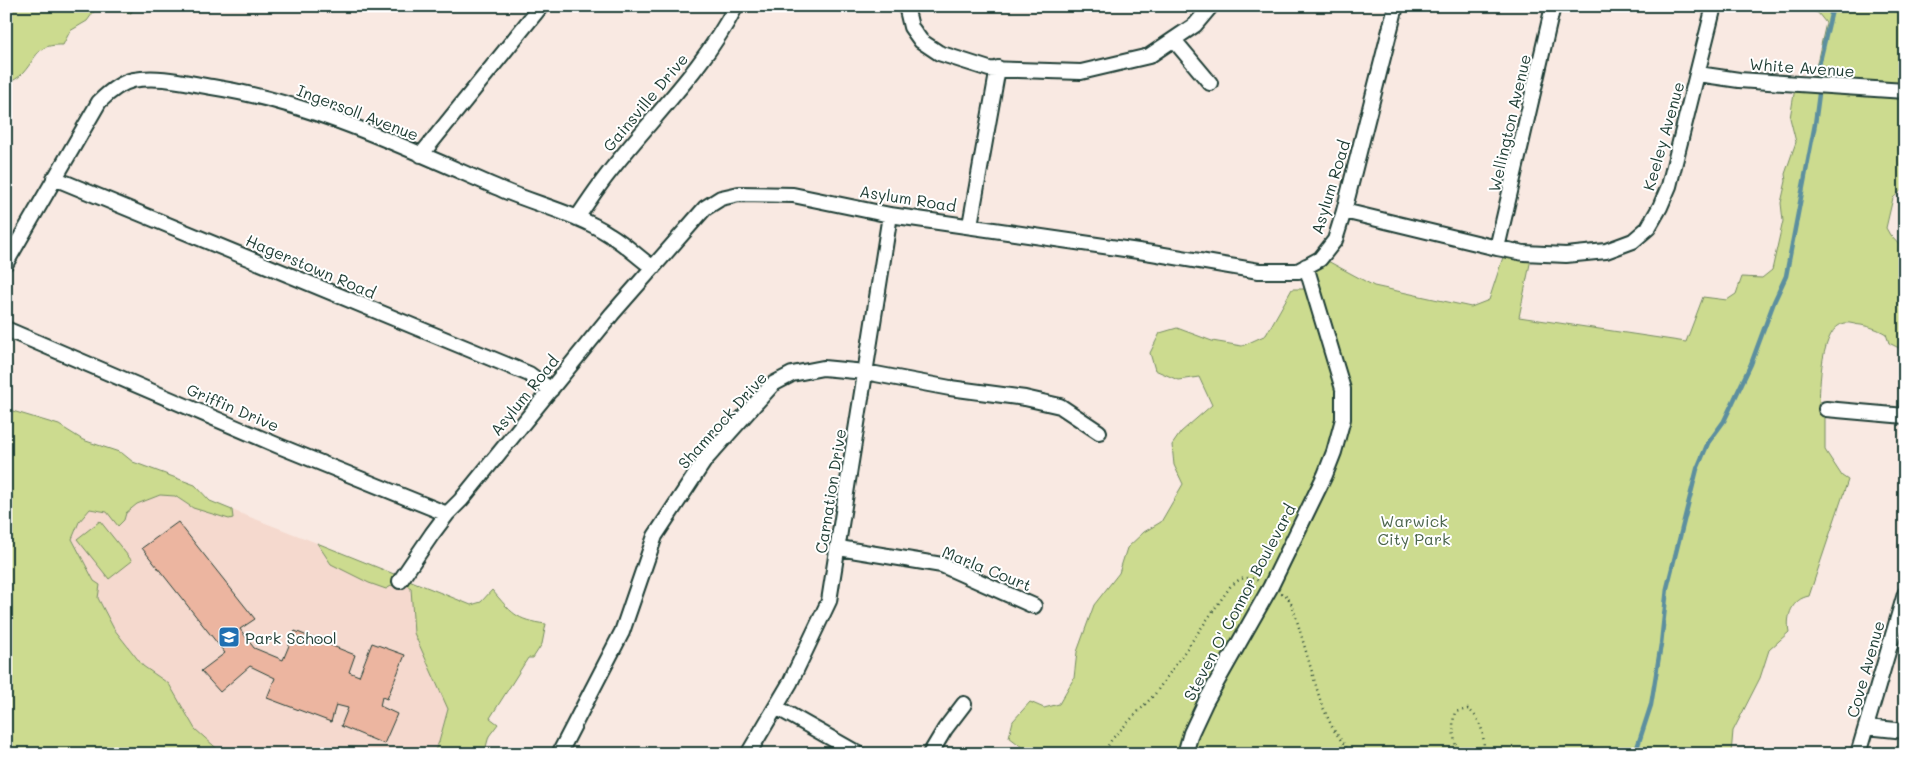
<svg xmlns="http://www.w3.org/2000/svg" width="1911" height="760" font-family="Mali,sans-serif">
<rect width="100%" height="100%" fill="#f9e9e2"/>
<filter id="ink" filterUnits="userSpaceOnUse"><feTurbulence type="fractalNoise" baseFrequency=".02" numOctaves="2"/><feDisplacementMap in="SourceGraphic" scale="10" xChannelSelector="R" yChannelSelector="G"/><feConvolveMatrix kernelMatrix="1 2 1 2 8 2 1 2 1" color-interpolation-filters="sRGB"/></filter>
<g filter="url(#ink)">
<path fill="#f5d9ce" d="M160 495 175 496 193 508 232 518V510L317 543 331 564 400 581 411 588 413 603 433 674 448 709 439 742 433 754H223L206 742 195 729 169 684 143 666 114 629 98 597 94 581 72 539 79 522 90 509 107 512 124 520 126 513 137 504Z"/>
<path fill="#ccdb8f" stroke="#768c62" d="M6 6H135L131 13 106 8 95 10 87 21 70 31 63 45C36 44 38 56 23 73 19 78 12 81 6 84Z
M1799 6H1905V92L1903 94 1899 151 1905 157V187L1893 198 1886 228 1890 235 1905 251V347L1899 348 1889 343 1886 334C1878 329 1870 327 1861 325 1856 325 1850 322 1845 323 1820 327 1820 387 1819 406L1825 412V450L1842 476 1848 480 1809 596C1792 599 1786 616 1789 632L1769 650 1760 678 1733 731 1731 754H1031L1009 737 1013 721 1030 702 1044 708 1059 704 1074 678 1077 652 1094 605 1119 573 1127 548 1144 532 1161 522 1183 484 1174 465 1172 445 1181 432 1212 405 1199 377 1178 380 1155 370 1150 353 1160 333 1177 328 1212 341 1242 346 1266 335 1292 289H1313L1307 269 1324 259 1374 286 1471 307 1489 300 1505 251 1532 254 1519 317 1686 342 1703 297 1727 300 1736 294 1742 277 1762 278 1772 270 1783 221 1781 203 1786 181 1785 174 1796 142 1790 118 1795 88 1815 85 1816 67 1826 23 1818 13Z
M6 409 59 425 83 440 122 453 133 462 195 485 210 501 232 510 233 518 229 519 193 508 175 496 160 495 137 504 126 513 124 520 118 526 107 512 90 509 79 522 72 539 94 581 100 585 98 598 114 629 143 666 169 684 195 729 223 754H6Z
M100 521 132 561 109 579 77 539Z
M317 543 471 605 481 602 492 590C512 613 515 620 546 624L542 644 533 658H528L490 718 498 724 489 736 484 754H433L439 742 448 709 414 633 411 588 400 581 386 589 369 583 331 564Z"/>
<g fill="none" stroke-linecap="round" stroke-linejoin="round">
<path stroke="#5c8f9f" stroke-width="4.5" d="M1635 754 1651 705 1661 644 1667 588 1697 469 1708 443 1724 421 1751 364 1774 302 1786 276 1815 124 1819 94V65L1833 6"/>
</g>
<path fill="#ecb5a0" stroke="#1f3d34" d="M178 522 255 619 240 629 254 648 283 660 295 631 355 655 349 672 359 676 372 643 405 655 387 699 382 697 380 706 397 714 384 744 341 726 348 708 336 705 331 722 267 698 275 678 250 666 220 692 201 671 225 653 142 548Z"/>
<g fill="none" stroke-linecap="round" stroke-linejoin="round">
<g stroke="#1f3d34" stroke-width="18">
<path id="minor" d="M906 6 911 27 921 41 939 53 989 69 1081 72 1149 56 1195 25 1211 6
M1174 40 1210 83
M1698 74 1739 80 1905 91
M421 155 541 6
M54 178 529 374 551 390
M1344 211 1497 248 1524 253 1566 255 1606 251 1633 241 1648 228 1660 207 1669 186 1714 6
M577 218C587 203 597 188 608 174 651 118 703 70 736 6
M970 225 998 68
M1497 248 1553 6
M6 263 99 102C108 93 120 83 133 80 159 75 187 83 212 87 314 103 408 149 503 190 538 205 578 214 610 235 625 244 638 257 652 267
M6 329 279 446 447 514
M1826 409 1905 416
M839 548 942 565 1034 606
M400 581 432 534 447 514 461 500 612 314 705 208 721 198 739 194 793 195 890 215 1152 253 1259 271H1298L1320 259 1335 240 1344 211 1396 6
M776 707 859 754
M1867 727 1905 731
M559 754 622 632 655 536 705 460 773 384 792 374 823 368 865 372 950 388 1025 398 1060 406 1099 432
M748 754 790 683 829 601 890 215
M930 754 945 729 964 704
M1185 754 1191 733 1206 701 1270 588 1325 475 1334 452 1343 419V389L1306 266
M1858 754 1905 594"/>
</g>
<path stroke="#1f3d34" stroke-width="2.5" stroke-dasharray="1 4" stroke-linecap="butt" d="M1281 593 1287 596 1293 607 1321 703 1333 729 1351 754
M1103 754 1112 739 1155 694 1230 587C1240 578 1246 575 1259 581
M1458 754C1454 739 1451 727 1455 712L1468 709C1483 720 1484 737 1484 754"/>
<use href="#minor" stroke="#fff" stroke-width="14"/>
</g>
</g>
<defs>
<g id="school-square" transform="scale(1.125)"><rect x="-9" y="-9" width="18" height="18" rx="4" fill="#1f6fb2" stroke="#fff"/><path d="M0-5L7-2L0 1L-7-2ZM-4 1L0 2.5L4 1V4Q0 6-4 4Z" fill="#fff"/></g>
</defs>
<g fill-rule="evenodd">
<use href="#school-square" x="229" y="637"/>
</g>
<g text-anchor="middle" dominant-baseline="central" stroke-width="4" stroke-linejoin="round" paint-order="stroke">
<g font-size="16" fill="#1f3d34" stroke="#fff">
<text transform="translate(1802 67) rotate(4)">White Avenue</text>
<text transform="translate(645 102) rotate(-50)">Gainsville Drive</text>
<text transform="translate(358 112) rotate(21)">Ingersoll Avenue</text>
<text transform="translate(1509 123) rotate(-77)">Wellington Avenue</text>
<text transform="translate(1663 136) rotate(-74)">Keeley Avenue</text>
<text transform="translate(1330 187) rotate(-73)">Asylum Road</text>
<text transform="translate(908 198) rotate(9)">Asylum Road</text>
<text transform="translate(311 266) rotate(23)">Hagerstown Road</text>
<text transform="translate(524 395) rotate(-51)">Asylum Road</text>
<text transform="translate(233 407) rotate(23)">Griffin Drive</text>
<text transform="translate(722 420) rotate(-48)">Shamrock Drive</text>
<text transform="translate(830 491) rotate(-81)">Carnation Drive</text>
<text transform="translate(987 568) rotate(22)">Marla Court</text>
<text transform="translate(1239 602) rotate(-62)">Steven O' Connor Boulevard</text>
<text transform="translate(1865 669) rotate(-74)">Cove Avenue</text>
</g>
<g font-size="16" fill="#4a644b" stroke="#fff">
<text x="1414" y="520">Warwick<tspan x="1414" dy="18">City Park</tspan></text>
</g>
<g font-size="16" fill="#1f3d34" stroke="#fff" text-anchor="start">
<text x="245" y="637">Park School</text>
</g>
</g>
<rect width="1911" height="760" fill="none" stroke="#fff" stroke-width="25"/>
<rect x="12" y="12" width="1886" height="735" fill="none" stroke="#1f3d34" stroke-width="2" filter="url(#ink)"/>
</svg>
